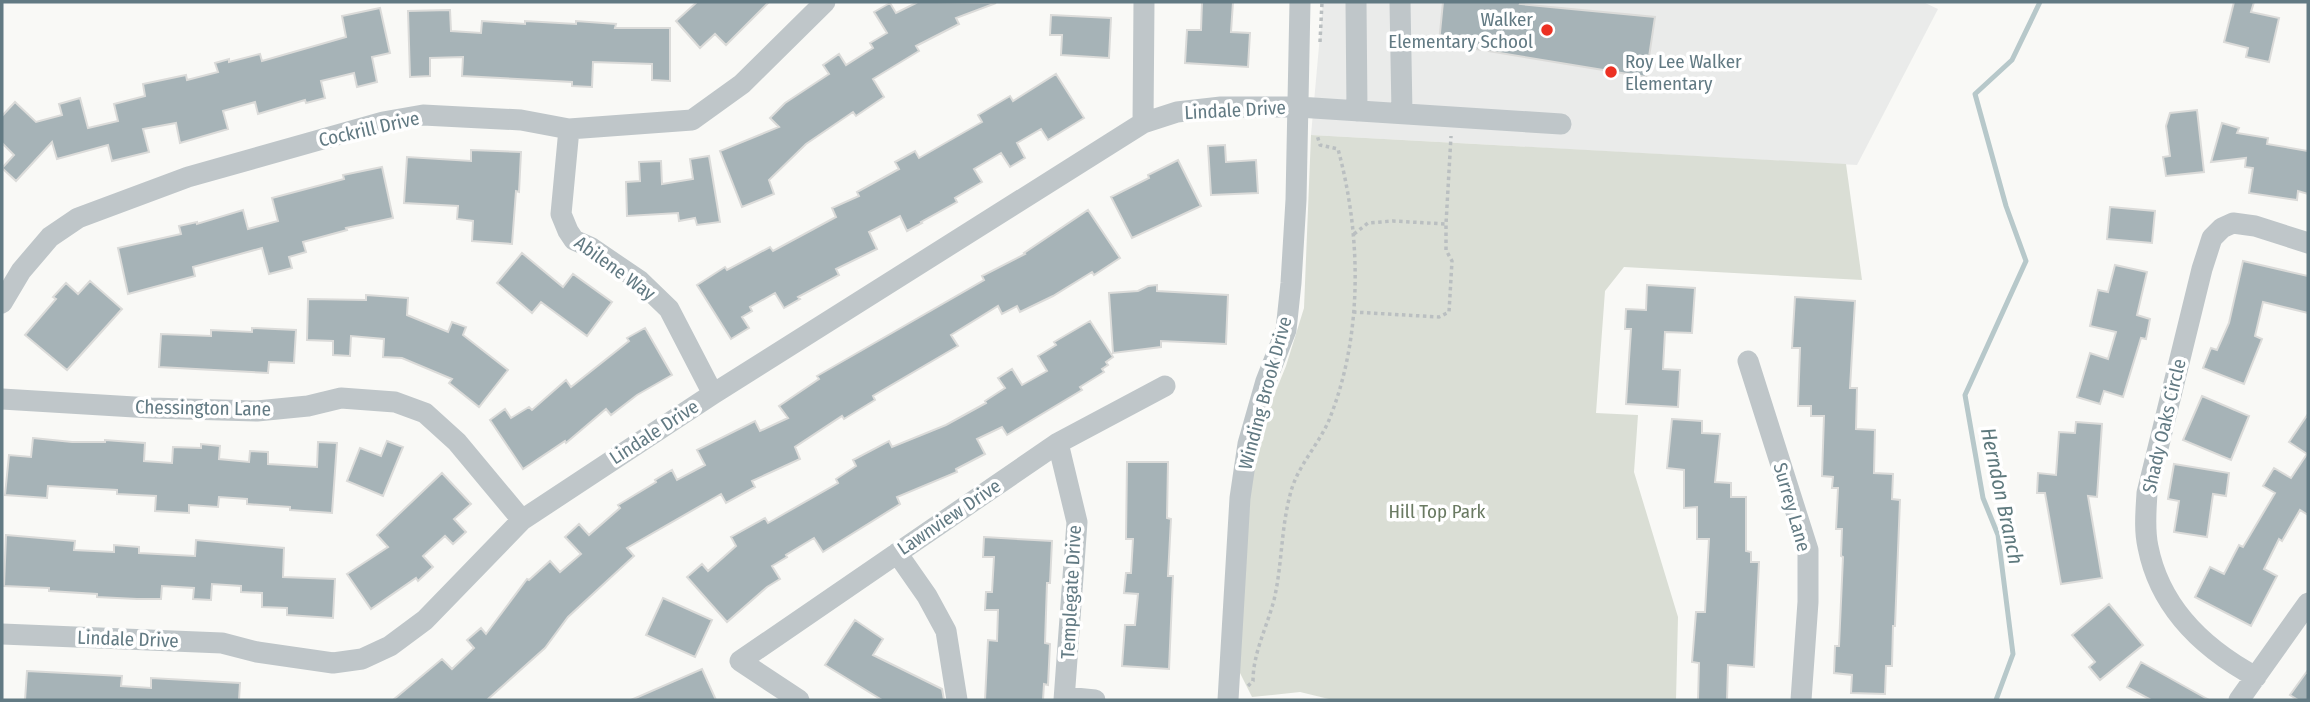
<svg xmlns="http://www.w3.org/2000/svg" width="2310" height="702" font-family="'Fira Sans Condensed',sans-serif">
<rect width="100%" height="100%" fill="#f9f9f6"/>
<path fill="#eaebea" d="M1323 2H1923L1938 9 1857 165 1311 135Z"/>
<path fill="#daded5" d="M1311 135 1846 164 1862 280 1624 267 1605 291 1596 413 1638 415 1634 472 1678 617 1676 700H1333L1300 692 1252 697 1238 669 1252 469 1262 425 1286 366 1304 308Z"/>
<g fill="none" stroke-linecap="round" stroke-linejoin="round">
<path stroke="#b7c8ca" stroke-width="5" d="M1996 700 2013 654 1998 535 1983 498 1965 395 2026 261 2006 206 1975 94 2012 60 2040 2"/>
</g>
<path fill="#a6b3b7" stroke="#dbdbd9" stroke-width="2" d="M697 2H769L726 45 715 34 700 48 676 21Z
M918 2 996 3 956 18 959 24 916 46 919 51 873 79 884 97 856 116 853 112 806 144 769 180 774 194 742 207 720 151 779 127 770 118 785 103 829 74 823 65 839 54 846 65 873 48 870 43 887 33 874 12 890 3 896 13Z
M1202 2H1233L1231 32 1250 33 1248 67 1185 63 1187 30H1201Z
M1443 2H1521L1520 4 1655 17 1646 77 1439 43Z
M2234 2H2254L2251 12 2279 18 2269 62 2246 57 2248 48 2224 42Z
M380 8 390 53 372 57 377 82 357 87 354 73 321 81 325 98 306 103 305 100 258 114 255 102 223 111 228 129 180 143 176 123 143 129 149 152 112 161 108 145 57 159 52 142 16 181 2 168 14 155 2 143V116L15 102 36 122 62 115 59 104 80 98 88 128 118 121 114 104 145 96 143 84 186 75 187 80 218 72 215 63 229 59V62L260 54 262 61 346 37 342 16Z
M450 10 451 31 481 33 482 21 525 24V21L576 24V21L616 24 615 28H670V81L652 80V64L593 62 592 87 572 86V82L462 76 463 57 430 58V76L410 77 408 11Z
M1051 15 1111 18 1109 58 1061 55 1062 35H1050Z
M1056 74 1084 118 1048 140 1041 129 1017 143 1025 158 1010 167 1001 153 974 169 982 182 955 198 957 202 921 222 922 223 907 231 900 216 869 232 877 249 836 269 839 275 798 297 800 299 784 308 775 293 750 307 752 311 742 317 749 328 731 339 697 285 725 267 727 270 770 247 773 251 836 217 832 208 859 196 857 192 899 169 895 162 915 151 919 158 982 122 978 115 1010 96 1013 101Z
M2197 110 2204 172 2166 176 2163 157 2170 156 2166 126 2170 113Z
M2222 123 2239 128 2237 133 2268 138 2267 144 2308 151V194L2298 191 2297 200 2249 193 2253 168 2245 167 2246 158 2211 162Z
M1225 145 1226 162 1256 160 1258 193 1211 195 1208 146Z
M471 150 521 152 519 192 516 191 512 244 472 241 473 221 457 219 458 206 404 203 407 157 471 161Z
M709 156 720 222 697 225 695 218 679 221 678 213 627 216 626 182 640 181 639 162 661 161 662 184 693 179 690 159Z
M1178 160 1201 206 1132 238 1111 197 1149 178 1148 175Z
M382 167 393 218 346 228 347 230 303 242 306 252 289 257 292 268 269 274 262 248 193 267 195 276 128 294 118 248 181 234 179 226 197 222V224L243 210 248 229 278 221 272 198 344 179 343 175Z
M2110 207 2155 211 2152 243 2107 239Z
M1088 210 1120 258 1094 275 1092 272 1053 296 1020 312 1017 306 1002 314 998 306 951 335 958 346 873 396 875 400 844 419 842 416 795 447 800 459 752 481 755 487 726 503 721 494 627 548 634 556 568 617 545 648 487 700H393L442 659 452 669 474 648 467 640 481 628 486 634 527 579 529 580 550 561 560 572 581 554 565 537 579 524 589 535 620 508 618 505 656 482 655 480 672 470 677 480 705 465 697 450 755 421 760 431 788 418 779 406 819 379 817 376 984 280 982 276 1025 254 1024 253Z
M522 253 563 287 573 274 612 302 587 336 541 302 532 313 497 283Z
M2243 261 2308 276V313L2263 302 2255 336 2262 339 2244 384 2203 368 2211 348 2217 350 2229 323Z
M2115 265 2147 272 2137 315 2150 319 2146 339 2141 338 2123 397 2104 391 2100 404 2077 397 2090 353 2108 359 2116 332 2090 326 2098 290 2108 292Z
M90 281 122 309 67 370 25 335 56 299 53 297 66 283 78 294Z
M1157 285V291L1228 295 1226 344 1161 341V347L1113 353 1109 293 1138 291 1148 286Z
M1647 285 1695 288 1692 333 1665 332 1663 369 1680 370 1678 407 1626 404 1631 329H1625L1626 309 1646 310Z
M366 295 408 298 407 315 448 332 452 322 466 327 463 335 508 370 479 407 449 383 452 379 402 358 383 357 384 339 351 336 350 356 333 355V341L307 340 308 299 366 300Z
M1795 297 1855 301 1850 388H1857L1856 429 1875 430 1874 473 1893 474 1892 499 1900 500 1895 626H1893L1892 666H1886L1885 694 1851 693 1852 675 1834 673 1835 646H1839L1843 557 1841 556 1842 529H1836L1838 488H1832L1833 477 1822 476 1824 416H1811V406H1798L1800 348H1792Z
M1090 321 1113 357 1106 362 1108 365 1102 369 1104 372 1080 387 1082 390 1007 435 1002 427 977 439 985 454 956 469 957 472 897 497 900 504 823 552 814 538 786 555 787 557 772 566 780 579 767 587 727 622 687 577 702 564 708 571 736 546 731 537 765 518 768 523 838 483 836 479 856 466 853 460 889 441 892 447 946 425 986 403 985 401 1005 388 998 378 1012 369 1022 385 1047 371 1038 356 1056 345 1054 342Z
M252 328 296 330 294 363 269 362 268 373 159 367 161 334 211 336V330L252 332Z
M645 328 672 375 637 395 611 415 606 409 566 443 565 441 523 469 490 420 505 409 511 418 529 407 532 410 566 380 571 387 629 341 627 338Z
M2202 396 2249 416 2231 460 2183 440Z
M2308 414V515L2300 510 2282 541 2279 539 2264 569 2277 576 2251 626 2195 597 2210 567 2224 574 2239 545 2243 547 2275 493 2263 486 2274 468 2291 478 2307 454 2289 442Z
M1672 419 1702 421V433L1720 434 1715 482 1731 483V497H1746V551L1751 552V562H1759L1754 667 1728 665 1727 700H1698L1699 663 1692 662 1696 612H1705L1709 539H1697V507L1684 508V470L1667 468Z
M2076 422 2102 424 2097 497 2088 496 2102 578 2061 584 2045 493H2037L2038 473 2056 475 2059 432 2075 433Z
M33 438 72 442H105V440L145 443 144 461 172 463 173 447 201 448V444L220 446 219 459 249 462 250 451 268 452V464L317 467 318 442 337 443 332 513 290 510V507L247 504V499L219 497 218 507 189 505V513L155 511 156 496 117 494V490L48 486 47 498 5 495 9 455 31 457Z
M387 441 403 447 383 496 347 481 360 448 381 456Z
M1127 462H1168L1167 518 1171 519 1168 576H1173L1169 669 1122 666 1125 625H1135L1138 594 1124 593 1126 573H1131L1133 539H1126Z
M2174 464 2229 473 2226 496 2213 494 2207 537 2174 532 2179 501 2168 499Z
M442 473 471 504 454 519 466 532 453 544 445 536 423 556 433 567 418 581 416 578 371 609 347 574 388 547 377 535Z
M6 535 75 541 74 550 114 552V545L139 547V553L195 556 196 540 284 548 283 577 335 579 333 618 287 615V608L262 607V593L241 592V586L212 584 211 600 193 599 194 588 162 586 161 599H137L97 597V594L49 591V588L4 586Z
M984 537 1052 541 1050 583H1047L1045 643 1050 644 1048 685 1044 684 1043 700H985L988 640 997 641 998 610H985L986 592H992L994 557H983Z
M663 598 712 620 695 657 646 635Z
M2109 604 2143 645 2100 680 2089 667 2095 662 2072 635Z
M855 620 883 639 873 655 942 689 944 700H882L825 665Z
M2141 662 2209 700H2151L2127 687Z
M702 669 716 700H631Z
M2308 670V700H2298L2290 695Z
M27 671 122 676 121 686 151 688V678L240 683 239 700H25Z"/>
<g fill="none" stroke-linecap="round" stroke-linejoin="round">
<path stroke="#babfc1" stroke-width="3.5" stroke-dasharray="3.5 3.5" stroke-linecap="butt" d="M1320 42 1322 2
M1354 234 1368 223 1393 221 1446 224 1451 136
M1353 312 1439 317 1449 312 1452 261 1446 250V224
M1248 686 1253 681C1253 653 1267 627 1274 600 1282 566 1281 529 1290 495 1297 465 1321 443 1331 415 1363 332 1361 234 1338 149L1320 145 1317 135"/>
<path stroke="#bfc6c9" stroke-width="21" d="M1356 2 1357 111
M1400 2 1402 113
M1143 123 1144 2
M569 129 561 214 568 231 574 240 590 247 640 281 669 309 713 394
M2 303 21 271 50 237 78 218 188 177 383 122 423 115 521 120 569 129 692 120 742 84 825 2
M1748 361 1808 550V602L1801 700
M2 399 151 408 257 411 308 406 341 398 395 402 425 413 457 442 522 520
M1058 443 1077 522 1064 700
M897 553 927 596 946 631 957 700
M2 634 222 643 257 652 333 663 362 659 390 646 425 620 522 520 713 394 1143 123 1177 112 1221 107H1298L1561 124
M2256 677C2204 649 2160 608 2148 547 2144 529 2146 511 2147 493L2202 269 2212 238 2222 228 2233 223 2255 226 2308 243
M1065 697 1095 700
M799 700 740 661 1058 443 1165 386
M1228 700 1240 498 1248 444 1266 381 1286 330 1291 283 1296 200 1300 2
M2239 700 2308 603"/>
</g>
<g fill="#ec3123" stroke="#fff" stroke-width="2.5">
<circle cx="1547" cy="30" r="7"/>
<circle cx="1611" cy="72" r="7"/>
</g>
<g text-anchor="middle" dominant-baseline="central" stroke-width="7" stroke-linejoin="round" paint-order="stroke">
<g font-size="19" fill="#627a83" stroke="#fff" text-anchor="end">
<text x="1533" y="19">Walker<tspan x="1533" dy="22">Elementary School</tspan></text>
<text x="1625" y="61" text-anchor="start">Roy Lee Walker<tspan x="1625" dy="22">Elementary</tspan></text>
</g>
<g font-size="19" fill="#627a83" stroke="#fff">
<text transform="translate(1235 110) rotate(-3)">Lindale Drive</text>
<text transform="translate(369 129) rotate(-13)">Cockrill Drive</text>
<text transform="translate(615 268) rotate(36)">Abilene Way</text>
<text transform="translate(1265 393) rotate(-75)">Winding Brook Drive</text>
<text transform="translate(203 408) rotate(1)">Chessington Lane</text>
<text transform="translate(2164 426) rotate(-77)">Shady Oaks Circle</text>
<text transform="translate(654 432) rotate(-33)">Lindale Drive</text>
<text transform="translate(1792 507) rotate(74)">Surrey Lane</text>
<text transform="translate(949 517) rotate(-34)">Lawnview Drive</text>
<text transform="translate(1071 592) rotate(-87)">Templegate Drive</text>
<text transform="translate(128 639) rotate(2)">Lindale Drive</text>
</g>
<g font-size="19" fill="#6a7a62" stroke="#fff">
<text x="1437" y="511">Hill Top Park</text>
</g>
<g font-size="21" font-style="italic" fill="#5e797d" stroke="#fff">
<text transform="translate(2002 496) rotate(78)">Herndon Branch</text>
</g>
</g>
<rect width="2310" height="702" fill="none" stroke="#627a83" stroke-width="7"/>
</svg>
